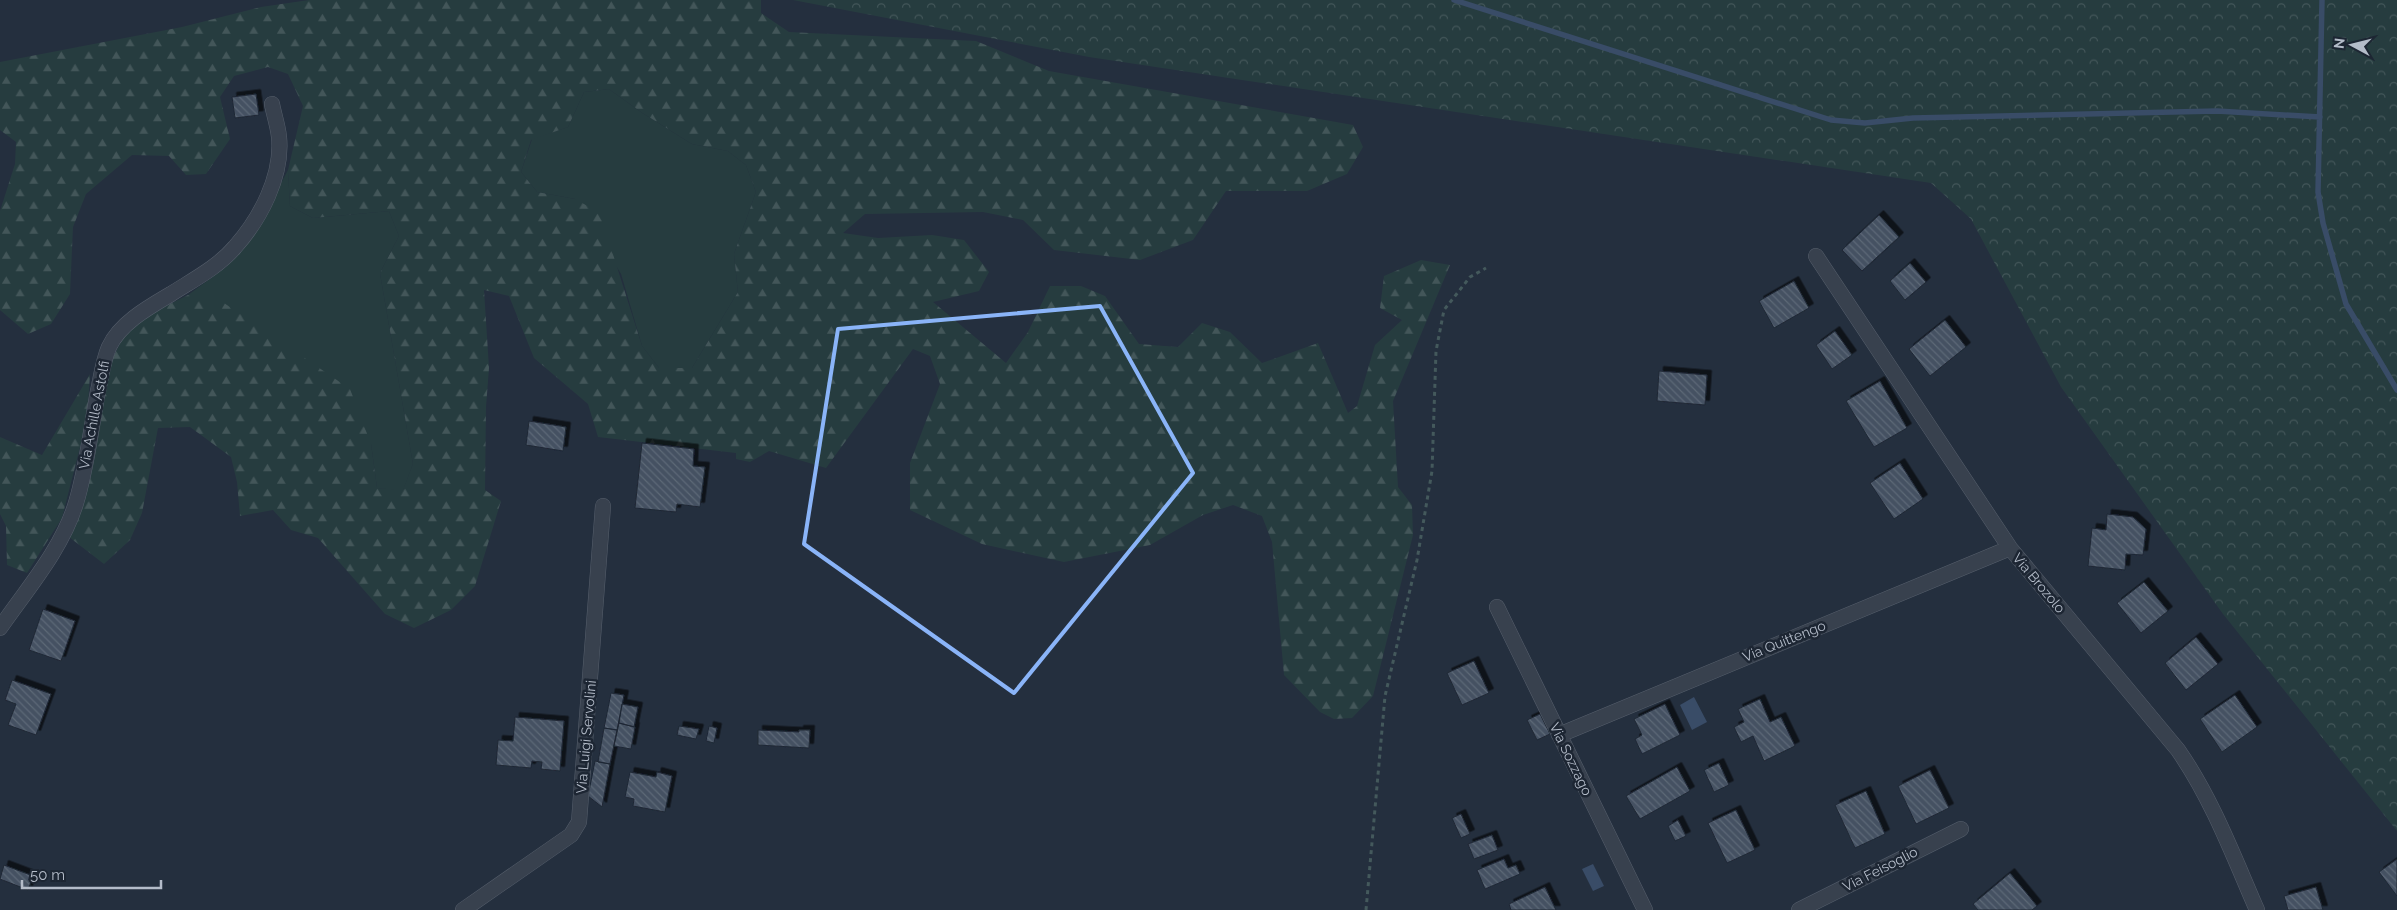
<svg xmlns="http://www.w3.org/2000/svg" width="2397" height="910" font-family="Raleway,sans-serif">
<defs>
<pattern id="forest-firs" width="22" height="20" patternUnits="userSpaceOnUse" patternTransform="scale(1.25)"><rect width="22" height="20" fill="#263c3f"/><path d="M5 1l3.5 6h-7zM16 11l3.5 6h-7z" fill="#435659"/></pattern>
<pattern id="park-crowns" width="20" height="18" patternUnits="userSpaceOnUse" patternTransform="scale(1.25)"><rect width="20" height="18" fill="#263c3f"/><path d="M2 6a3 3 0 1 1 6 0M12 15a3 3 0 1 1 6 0" fill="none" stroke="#435659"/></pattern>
<pattern id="building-back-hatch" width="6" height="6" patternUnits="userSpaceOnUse" patternTransform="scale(1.25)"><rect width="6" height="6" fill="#455162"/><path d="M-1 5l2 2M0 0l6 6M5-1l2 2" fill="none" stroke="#5d6877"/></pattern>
<filter id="shadow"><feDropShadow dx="4.5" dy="-4.5" stdDeviation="0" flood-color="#0009"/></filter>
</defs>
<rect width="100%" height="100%" fill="#242f3e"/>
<path fill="#263c3f" d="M609 89 641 112 692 144 728 151 746 165 756 192 734 254 738 292 692 368H659L642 346 621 274 575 199 537 192 521 172 532 139 568 127 584 92Z
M288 170 290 206 313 218 389 211 399 236 380 273 413 464 403 491 377 488 371 444 188 295 226 267 250 241Z"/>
<path fill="url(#forest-firs)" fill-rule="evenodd" d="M309 0H761V13L789 32 976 41 1049 71 1353 125 1363 147 1347 174 1307 191H1226L1193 240 1140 260 1054 250 1023 220 983 212 865 214 843 233 878 238 932 235 964 240 989 272 979 291 933 302 1006 363 1028 332 1050 286H1081L1105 296 1139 344 1178 347 1202 323 1230 332 1262 363 1318 343 1348 413 1357 406 1375 345 1402 320 1380 308 1384 276 1421 260 1450 265 1393 401 1398 487 1412 505 1413 535 1373 696 1352 718 1334 719 1320 712 1284 675 1272 542 1262 516 1233 505 1203 515 1150 545 1064 562 982 544 910 510V463L940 384 930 356 913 349 826 468 769 451 750 462 736 459V453L598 437 588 404 534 358 509 296 484 290 489 368 486 407 485 490 501 501 475 586 451 610 414 628 385 614 318 538 291 530 273 510 240 516 237 482 231 457 190 427 158 428 142 513 130 540 104 564 69 537 110 363 122 340 142 318 188 295 224 303 350 389 371 444 377 488 403 490 413 464 380 273 399 236 389 211 313 218 290 206 288 170 303 106 288 74 268 67 234 76 220 97 230 139 206 174 186 175 169 156 132 155 86 194 73 227 70 294 51 324 28 334 0 310V211L15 164 16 142 0 130V62L182 27 261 7ZM609 89 641 112 692 144 728 151 746 165 756 192 734 254 738 292 692 368H659L642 346 600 213 575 199 537 192 521 172 531 140 568 127 584 92Z
M90 374 87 420 62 518 27 573 7 565 6 526 0 514V437L42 455Z"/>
<path fill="url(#park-crowns)" d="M793 0H2397V831L2223 614 2061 387 1971 219 1931 183 1089 57Z"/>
<path fill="#394c67" d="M1694 697 1707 722 1692 730 1680 705Z
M1593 864 1604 886 1593 891 1582 869Z"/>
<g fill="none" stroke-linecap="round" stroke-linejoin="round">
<path stroke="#394c67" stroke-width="5.5" d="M1454 0 1831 120 1865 123 1913 118 2217 111 2320 117
M2322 0 2318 192 2323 223 2346 304 2397 390"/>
</g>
<path fill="url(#building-back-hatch)" stroke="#1f2835" filter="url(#shadow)" d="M256 94 259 115 235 118 232 97Z
M1879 215 1899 237 1862 271 1842 250Z
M1910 263 1926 282 1905 300 1890 281Z
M1794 281 1809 308 1774 328 1759 301Z
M1945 320 1966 347 1930 376 1909 349Z
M1835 331 1852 355 1832 369 1816 345Z
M1659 371 1707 375 1705 405 1657 401Z
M1880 381 1907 428 1874 447 1846 401Z
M529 421 566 427 563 451 526 445Z
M642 443 694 449 693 466 705 467 700 507 677 504 676 512 635 508Z
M1900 463 1923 499 1894 519 1870 483Z
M2107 514 2133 517 2146 529 2143 555 2126 554 2125 570 2088 566 2092 528 2106 530Z
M2144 582 2168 611 2141 633 2117 603Z
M43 609 75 621 61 661 29 650Z
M2196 637 2218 664 2186 690 2165 663Z
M1474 661 1489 693 1462 705 1447 673Z
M12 680 51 694 36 735 8 725 16 704 5 700Z
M611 693 624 695 617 730 604 728Z
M2235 695 2257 727 2222 752 2200 719Z
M1760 699 1770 722 1781 717 1795 746 1764 761 1753 736 1741 742 1734 727 1744 722 1738 709Z
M622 704 638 707 634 727 619 723Z
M1665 704 1680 735 1642 754 1635 739 1642 735 1634 719Z
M1540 714 1550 734 1537 740 1527 720Z
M515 717 564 721 560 771 541 769 542 762 532 761 531 768 496 765 498 740 513 741Z
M619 723 635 727 631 749 614 746Z
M679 726 699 729 696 739 677 735Z
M709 726 717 728 714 743 706 741Z
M604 728 617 730 610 764 598 762Z
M758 730 799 732V730H810L809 748 758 745Z
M595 761 610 764 602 807 588 796Z
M1719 763 1729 785 1714 792 1704 770Z
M1677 767 1690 791 1640 819 1626 796Z
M1930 770 1949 808 1916 824 1898 786Z
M630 772 656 777 657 772 672 776 665 812 633 806 634 799 625 797Z
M1866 791 1885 834 1855 848 1835 805Z
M1736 810 1755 850 1727 863 1708 823Z
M1461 814 1470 834 1461 838 1452 818Z
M1678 820 1686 836 1675 841 1668 826Z
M1492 835 1498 850 1474 859 1468 844Z
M1504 859 1508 868 1516 865 1520 874 1485 889 1477 870Z
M2397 859V896L2379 872Z
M4 865 33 876 28 890 0 879Z
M2010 873 2037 906 2032 910H1978L1973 904Z
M1545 887 1556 910H1511L1509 904Z
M2316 887 2323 910H2288L2284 896Z"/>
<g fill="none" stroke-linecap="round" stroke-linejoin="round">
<g stroke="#565f6c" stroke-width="16">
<path id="minor" d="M1816 256 2010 548 2178 750C2212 799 2233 855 2257 910
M1497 607 1645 910
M0 628C27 589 62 549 76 503 87 467 91 428 98 391 101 377 103 361 109 347 120 323 149 307 171 294 193 280 218 267 235 247 260 219 283 176 279 137 278 126 274 115 272 104
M1559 735 2010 548
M463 910 571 835 579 822 603 506
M1799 910 1961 829"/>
</g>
<path stroke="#44595c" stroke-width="3" stroke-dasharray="4 4" stroke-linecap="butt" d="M1366 910 1385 696 1417 560 1432 471 1436 351 1444 310 1470 277 1486 268"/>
<use href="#minor" stroke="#38414e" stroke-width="15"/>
</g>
<path fill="none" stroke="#8ab4f8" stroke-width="4" stroke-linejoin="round" d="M1100 306 1193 473 1014 693 804 544 838 329Z"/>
<g text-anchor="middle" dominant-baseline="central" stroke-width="5" stroke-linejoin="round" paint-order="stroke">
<g font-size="14" fill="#b4bcc9" stroke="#1d2633">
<text transform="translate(94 415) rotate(-79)">Via Achille Astolfi</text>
<text transform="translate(2039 583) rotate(50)">Via Brozolo</text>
<text transform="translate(1784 641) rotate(-22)">Via Quittengo</text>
<text transform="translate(586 737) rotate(-85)">Via Luigi Servolini</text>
<text transform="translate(1571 759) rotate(64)">Via Sozzago</text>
<text transform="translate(1880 869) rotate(-27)">Via Feisoglio</text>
</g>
</g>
<g transform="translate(2352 45) rotate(277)" stroke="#1d2633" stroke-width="4" paint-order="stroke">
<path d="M0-4L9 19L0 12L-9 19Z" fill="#b4bcc9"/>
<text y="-8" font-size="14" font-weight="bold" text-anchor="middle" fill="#b4bcc9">N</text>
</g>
<path d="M22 880v8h139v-8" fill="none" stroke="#b4bcc9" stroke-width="2.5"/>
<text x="30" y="880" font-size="15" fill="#b4bcc9" stroke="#1d2633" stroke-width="4" paint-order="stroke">50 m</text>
</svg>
